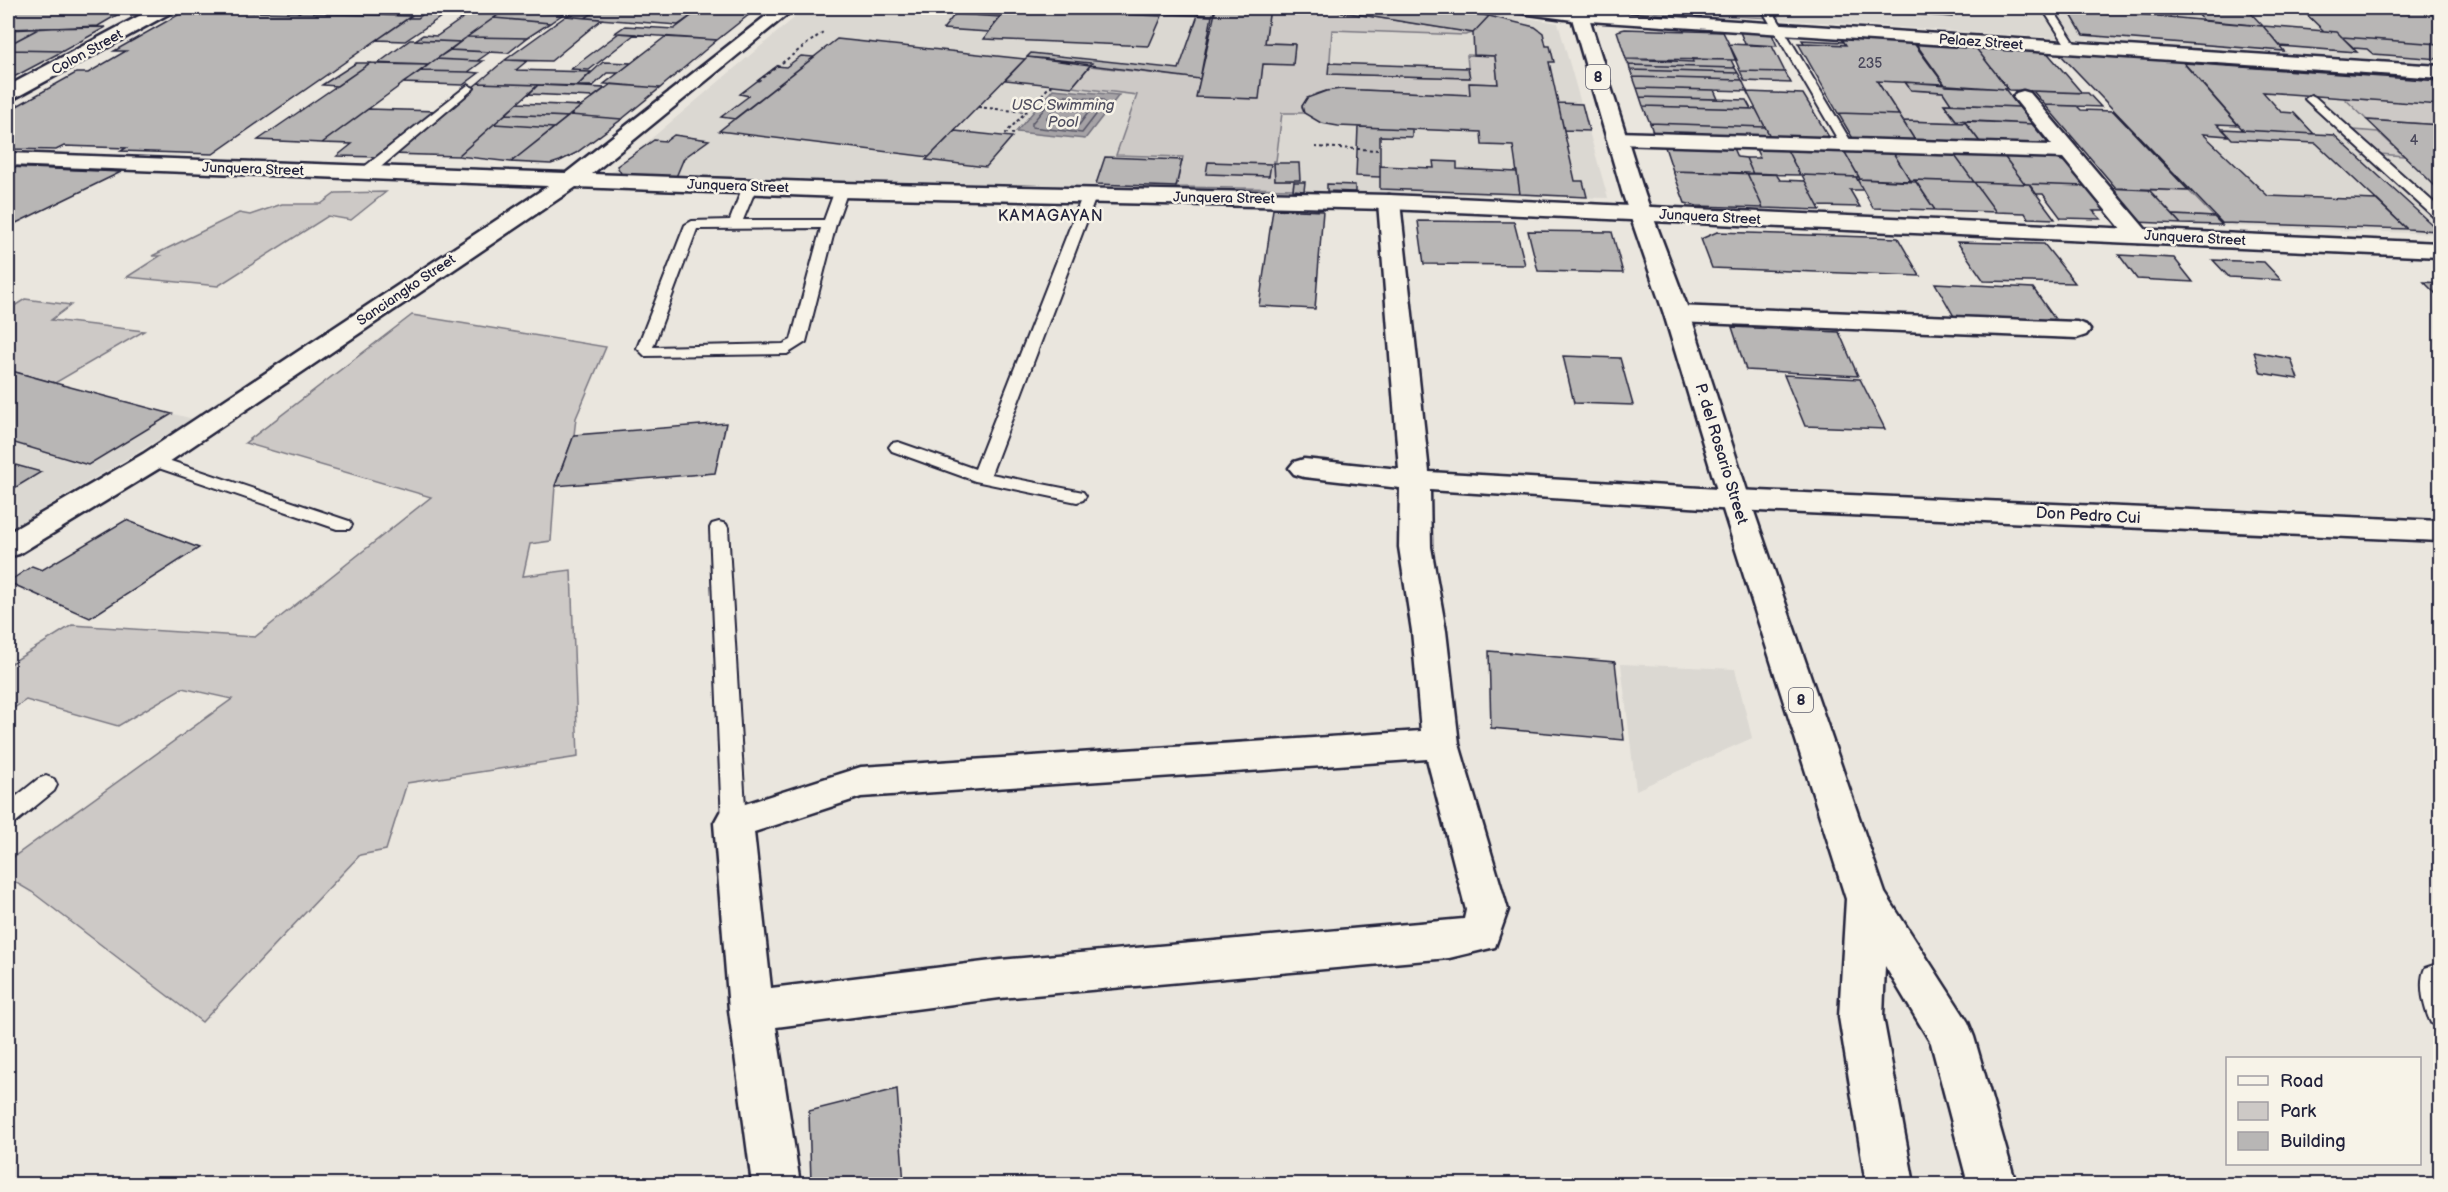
<svg xmlns="http://www.w3.org/2000/svg" width="2448" height="1192" font-family="'Balsamiq Sans',sans-serif">
<rect width="100%" height="100%" fill="#eae6de"/>
<filter id="ink" filterUnits="userSpaceOnUse"><feTurbulence type="fractalNoise" baseFrequency=".0167" numOctaves="2"/><feDisplacementMap in="SourceGraphic" scale="12" xChannelSelector="R" yChannelSelector="G"/><feConvolveMatrix kernelMatrix="1 2 1 2 8 2 1 2 1" color-interpolation-filters="sRGB"/></filter>
<g filter="url(#ink)">
<path fill="#dbd8d2" d="M806 8H1467L1558 23 1608 198 608 175Z
M1608 8H2440V64L1730 16 1609 10Z
M2061 53 2440 75V234L2225 226Z
M8 370 193 419 8 530Z
M1621 664 1735 669 1752 738 1636 790Z"/>
<path fill="#cdc9c6" stroke="#787680" stroke-width="1.5" d="M347 8H431L418 18 337 14Z
M1270 8H1318L1473 33 1465 35 1332 30 1329 74 1469 78 1467 55 1495 56 1498 84 1470 83V95L1341 89C1326 91 1311 92 1302 106L1304 113H1282L1276 161H1274L1275 180H1294L1293 189 1176 187 1183 157 1116 155 1137 95 1072 87 1090 66 1200 79 1197 97 1258 99 1263 64H1293L1295 44 1265 43Z
M1608 8H1768L1771 18 1609 10Z
M1877 81 1905 82 1911 90 1943 92 1951 104H1944L1955 120 1964 121 1966 123 1903 121Z
M2344 98 2440 104V125L2367 120Z
M2354 130 2378 132 2404 156 2380 154Z
M2149 190 2189 191 2214 217 2173 215Z
M386 192 351 220 328 216 218 286 127 277 160 256H152L239 213 250 215 282 204H321L336 193Z
M25 299 71 305 51 320 144 331 55 383 8 370V310Z
M412 315 606 347 576 418 574 435 555 486 551 541 530 544 523 576 571 570 578 757 407 783 386 850 360 855 202 1022 32 892 8 878V861L232 699 182 688 118 726 26 700 8 712V665L72 625 255 637 431 497 245 443Z"/>
<path fill="#a6a3a6" stroke="#716f7b" stroke-width="1.5" d="M1053 89 1119 95 1085 139 1016 132Z"/>
<g fill="none" stroke-linecap="round" stroke-linejoin="round">
<path stroke="#575666" stroke-width="1.5" d="M1056 95 1102 100 1105 103 1082 133 1032 127V123Z
M1059 103 1088 106 1091 109 1079 125 1047 121V117Z"/>
</g>
<path fill="#b8b6b5" stroke="#22223b" stroke-width="1.5" d="M8 8H129L98 26 8 30Z
M191 8H306L297 13 185 11Z
M306 8H347L337 14 297 13Z
M431 8H466L460 11H450L405 41 377 40 409 18H418Z
M466 8H546L538 12 563 14 550 23 494 18 502 12 460 11Z
M580 8H601L585 18 566 16Z
M601 8H702L678 25 585 18Z
M702 8 755 10 717 40 615 33 625 26 674 29Z
M841 8H949L944 14Z
M1041 8H1216L1212 16Z
M1216 8H1270L1265 43 1295 44 1293 65 1263 64 1259 99 1196 97Z
M1318 8H1434L1489 16 1473 33Z
M1830 8H1948L1952 17Z
M2067 8H2114L2117 12 2105 11 2108 14 2069 11Z
M2193 8H2246L2263 26 2204 21Z
M2300 8H2424L2440 21V44L2342 37 2337 32 2324 31Z
M1005 9 1162 16 1149 46 984 39Z
M185 11 297 13 411 16 213 154 121 151 126 148 64 146 56 150 8 149V111L76 73H88L126 51H114Z
M473 11 502 12 460 42 415 40 423 35 437 36Z
M2069 11 2108 14 2105 11 2263 26 2284 51 2083 35Z
M955 14 1001 17 989 32 943 29Z
M1198 15 1212 16 1200 79 1027 57 1031 53 1179 69Z
M566 16 602 19 551 61 505 60Z
M1489 16 1535 27 1543 33 1546 46H1550L1554 62H1549L1575 181H1583L1587 197 1520 194 1513 146 1482 145 1481 132 1338 126 1321 123 1304 113 1302 106 1307 98 1326 91 1341 89 1470 95 1469 83 1498 84 1495 56 1474 55 1473 33Z
M494 18 550 23 527 38 467 37Z
M2263 26 2337 32 2357 52 2280 46Z
M106 27 63 51 8 50V45L40 28Z
M40 28 8 45V29Z
M1625 29 1723 32 1737 60 1626 59 1617 31Z
M1740 32 1772 34 1777 46 1745 44Z
M619 33 635 34 589 70 571 69Z
M467 37 527 38 508 53 450 50Z
M665 37 717 40 660 88 604 84Z
M2342 37 2440 44V59L2373 54 2367 49 2354 48Z
M837 39 1025 59 929 157 719 131Z
M1842 39 1913 42 1944 84 1877 81 1899 115 1838 113 1798 43 1846 45Z
M410 40H415L460 42 428 65 377 64Z
M1802 40 1844 42 1846 45 1804 43Z
M1729 44 1772 46 1785 72 1740 71Z
M1916 44 1975 47 2008 89 1946 86Z
M1975 47 2044 49 2082 93 2009 90Z
M8 50 63 51 8 80Z
M450 50 490 52 477 61 436 59Z
M2058 52 2180 59 2238 125 2217 124 2229 136 2203 134 2268 196 2377 200 2407 229 2222 223Z
M801 56 814 57 735 119 721 117 749 96 740 94 777 66 786 67Z
M1027 57 1092 63 1072 87 1005 80Z
M436 59 477 61H483L468 72 421 71Z
M1626 59 1693 62 1692 59 1731 60 1735 68 1629 65Z
M505 60 527 61 516 70 591 72 577 86 478 83Z
M603 62 631 63 618 73H607L593 86H577Z
M356 63H370L337 86 322 85Z
M370 63 428 65 322 143 258 140Z
M1329 63 1468 68 1470 78 1328 74Z
M2184 63 2440 81V105L2263 92 2281 112 2294 113 2314 134 2243 130Z
M1629 65 1735 68 1738 73 1630 70Z
M1630 70 1738 73 1742 80 1633 77Z
M421 71 468 72 479 73 463 85 403 83Z
M1740 71 1785 72 1791 83 1745 81Z
M1633 77 1742 80 1747 91 1637 88Z
M1905 82 2005 89 2019 107 1951 104 1943 92 1911 90Z
M478 83 538 85 458 156 392 154Z
M611 84 660 88 622 119 570 115Z
M538 85 605 88 593 97 529 94Z
M1637 88 1714 90 1718 99 1640 97Z
M2033 91 2088 93 2101 107 2045 105Z
M1747 92 1803 94 1832 142 1772 140Z
M1640 97 1746 100 1751 109 1643 106Z
M518 103 581 106 568 117 506 114Z
M1558 103 1582 104 1589 131 1564 130Z
M1944 104 2019 107 2032 124 1956 120Z
M2045 105 2077 106 2081 110 2113 111 2189 191 2116 188Z
M1643 106 1756 109 1765 127 1650 123Z
M368 109 437 111 380 157 337 156 352 144 322 143Z
M1838 113 1899 115 1918 145 1855 142Z
M506 114 568 117 554 128 494 124Z
M570 115 622 119 576 153 560 161 551 164 511 162Z
M2367 120 2440 125V191L2418 169Z
M1903 121 1966 123 1983 146 1918 145Z
M1964 121 2032 124 2053 149 1983 146Z
M1650 123 1765 127 1772 140 1654 136Z
M494 124 554 128 511 162 458 156Z
M1358 127 1412 129V137L1380 136V177L1356 176Z
M2223 129 2334 135 2439 231 2407 229 2316 143 2232 139Z
M955 131 1012 137 986 167 926 160Z
M674 135 709 140 684 158 676 177 622 175 617 166 654 140 666 141Z
M1664 144 1732 146 1737 157 1746 158 1753 174 1673 171Z
M1754 145 1785 146 1800 175 1753 174 1746 158H1760Z
M1785 146 1843 149 1859 177 1800 175Z
M1843 149 1892 151 1911 181 1860 179Z
M1892 151 1953 153 1974 182 1910 180Z
M1953 153 2003 155 2025 184 1974 182Z
M2003 155 2057 159 2065 162 2085 186 2025 184Z
M1105 157 1182 160 1176 187 1096 184Z
M1433 161 1457 162V169L1517 172 1520 194 1380 189V166L1434 168Z
M1208 162 1271 164 1269 176 1206 174Z
M1274 163H1299L1300 180H1275Z
M8 167 121 172 8 227Z
M1673 171 1747 173 1763 208 1697 206 1685 203Z
M1747 173 1776 174 1780 180 1805 181 1820 210 1763 208Z
M1802 175 1856 177 1863 190H1850L1860 207 1818 206Z
M1857 179 1916 182 1935 210 1873 208Z
M1915 180 1974 182 1996 212 1935 210Z
M1294 182H1305L1304 191 1293 190Z
M1974 182 2029 184 2055 219 2028 218 2025 213 1996 212Z
M1327 184 1355 185V192L1327 191Z
M2029 184 2085 186 2107 211H2093L2101 219 2061 218 2043 194H2036Z
M2106 188 2149 190 2181 224 2135 222Z
M1273 209 1323 211 1315 309 1259 306Z
M2173 215 2214 217 2222 225 2181 224Z
M1418 221 1514 222 1525 265 1424 264Z
M1528 231 1612 232 1623 273 1538 271Z
M1717 232 1898 238 1920 276 1712 268 1701 239Z
M1957 242 2044 244 2075 283 1984 281Z
M2119 255 2174 258 2193 282 2137 279Z
M2213 260 2264 262 2281 280 2229 277Z
M2424 282 2440 283V298Z
M1935 283 2033 288 2057 322 1955 318Z
M1732 327 1839 332 1858 376 1746 370Z
M2254 352 2291 359 2298 379 2261 373Z
M1563 356 1620 358 1633 405 1574 403Z
M8 370 55 383 172 414 88 465 8 441Z
M1784 375 1860 379 1885 429 1805 426Z
M726 423 715 473 555 486 574 435Z
M8 463 41 472 8 492Z
M126 520 199 548 90 618 8 582 32 566 42 570Z
M1489 651 1615 662 1624 740 1491 728Z
M897 1089 904 1184H811L809 1111Z"/>
<g fill="none" stroke-linecap="round" stroke-linejoin="round">
<g stroke="#22223b" stroke-width="4">
<path id="lane" d="M1761 8H1771L1853 145 1851 148H1843L1841 145Z
M2042 8H2052L2078 48 2077 50H2069Z
M468 85 474 88 472 90 369 177H359L358 174 359 171Z
M2311 95 2315 97 2440 208V219L2435 218 2307 101 2305 99Z
M750 182 757 186 743 220H824L836 187H846L848 190 836 224 806 342 787 354 645 356 637 348 685 225 692 221 730 220 743 186ZM821 228 791 340 783 344 653 347 697 229Z
M1090 190 1097 194 991 474 1083 492 1086 496 1083 500 1077 502 975 481 892 451 889 447 892 443 898 442 975 469 1083 194Z
M153 455 349 521 352 525 349 529H337L147 464 144 460 147 456Z
M719 522 726 524 728 528 746 823 742 830 734 832 726 830 722 823 710 528 712 524Z
M46 776 54 779 57 785 54 791 16 822 8 824V803L38 779Z
M2434 965 2440 967V1027L2431 1023C2424 1009 2418 983 2425 968Z"/>
</g>
<g stroke="#22223b" stroke-width="5">
<path id="street" d="M1580 11 2440 66V78L1574 20 1571 16 1574 12Z
M2023 91 2030 93 2147 231 2151 236 2147 241 2139 243 2131 241 2063 158 1616 144 1609 142 1606 138 1609 134 1616 132 2052 145 2013 97 2016 93Z
M1389 195 1397 197 1400 202 1429 472 1735 490 2440 521V541L1735 510 1430 490 1431 547 1446 631 1459 744 1508 910 1495 947 1449 958 1000 998 776 1027 800 1184H752L729 1010 714 823 720 812 861 767 1421 731 1412 631 1399 547 1400 488 1304 477 1294 474 1289 468 1294 462 1304 459 1399 469 1378 202 1381 197ZM1427 759 1466 910 1464 919 1000 960 771 988 754 832 861 797Z
M1677 306 2077 322 2086 325 2090 330 2086 335 2077 338 1677 322 1668 319 1664 314 1668 309Z"/>
</g>
<g stroke="#22223b" stroke-width="5">
<path id="secondary" d="M154 8H175L172 12 15 98 8 100V86Z
M776 8H795L592 174 841 183 1389 195 2440 243V257L1389 209 841 197 576 187 163 466 19 554 8 557V533L143 454 548 186 8 165V153L566 173Z
M1513 8H1556L1586 12 1589 16 1586 20 1580 21 1521 13 1515 12Z"/>
</g>
<g stroke="#22223b" stroke-width="5">
<path id="primary" d="M1569 8H1586L1645 195 1690 314 1750 500 1885 893 1968 1022 1974 1037 2016 1184H1968L1931 1043 1885 966 1883 1017 1914 1184H1866L1839 1017 1846 899 1720 500 1664 314 1623 195Z"/>
</g>
<path stroke="#22223b" stroke-width="2" stroke-dasharray="3 3" stroke-linecap="butt" d="M758 81 823 32
M978 107 1025 112
M1014 134 1006 133 1050 86 1055 87
M1315 147 1380 150"/>
<use href="#lane" fill="#f7f3e8" fill-rule="evenodd"/>
<use href="#street" fill="#f7f3e8" fill-rule="evenodd"/>
<use href="#secondary" fill="#f7f3e8" fill-rule="evenodd"/>
<use href="#primary" fill="#f7f3e8" fill-rule="evenodd"/>
</g>
</g>
<g text-anchor="middle" dominant-baseline="central" stroke-width="5" stroke-linejoin="round" paint-order="stroke">
<g font-size="14" fill="#22223b" stroke="#f7f3e8">
<text transform="translate(1981 42) rotate(4)">Pelaez Street</text>
<text transform="translate(87 52) rotate(-29)">Colon Street</text>
<text transform="translate(253 169) rotate(2)">Junquera Street</text>
<text transform="translate(738 186) rotate(2)">Junquera Street</text>
<text transform="translate(1224 198) rotate(1)">Junquera Street</text>
<text transform="translate(1710 217) rotate(3)">Junquera Street</text>
<text transform="translate(2195 238) rotate(3)">Junquera Street</text>
<text transform="translate(406 290) rotate(-34)">Sanciangko Street</text>
</g>
<g font-size="14" fill="#48475a">
<text x="1870" y="63">235</text>
<text x="2414" y="140">4</text>
</g>
<g fill="#f7f3e8" stroke="#62616f" stroke-width="1.5">
<rect x="1586" y="65" width="24" height="24" rx="4.5"/>
<rect x="1789" y="688" width="24" height="24" rx="4.5"/>
</g>
<g font-size="15" font-weight="bold" fill="#22223b">
<text x="1598" y="77">8</text>
<text x="1801" y="700">8</text>
</g>
<g font-size="15" font-style="italic" fill="#504f60" stroke="#f7f3e8">
<text x="1063" y="105">USC Swimming<tspan x="1063" dy="17">Pool</tspan></text>
</g>
<g font-size="16" letter-spacing="1.5" fill="#22223b" stroke="#f7f3e8">
<text x="1051" y="216">KAMAGAYAN</text>
</g>
<g font-size="16" fill="#22223b" stroke="#f7f3e8">
<text transform="translate(1721 454) rotate(73)">P. del Rosario Street</text>
<text transform="translate(2088 516) rotate(3)">Don Pedro Cui</text>
</g>
</g>
<rect width="2448" height="1192" fill="none" stroke="#f7f3e8" stroke-width="30"/>
<rect x="15" y="15" width="2418" height="1162" fill="none" stroke="#22223b" stroke-width="2" filter="url(#ink)"/>
<rect x="2226" y="1057" width="195" height="108" fill="#f7f3e8" stroke="#a29fa3" stroke-width="1.5"/>
<rect x="2238" y="1076" width="30" height="9" fill="#f7f3e8" stroke="#a29fa3" stroke-width="1.5"/>
<text x="2280" y="1087" font-size="18" fill="#22223b">Road</text>
<rect x="2238" y="1102" width="30" height="18" fill="#cdc9c6" stroke="#a29fa3" stroke-width="1.5"/>
<text x="2280" y="1117" font-size="18" fill="#22223b">Park</text>
<rect x="2238" y="1132" width="30" height="18" fill="#b8b6b5" stroke="#a29fa3" stroke-width="1.5"/>
<text x="2280" y="1147" font-size="18" fill="#22223b">Building</text>
</svg>
